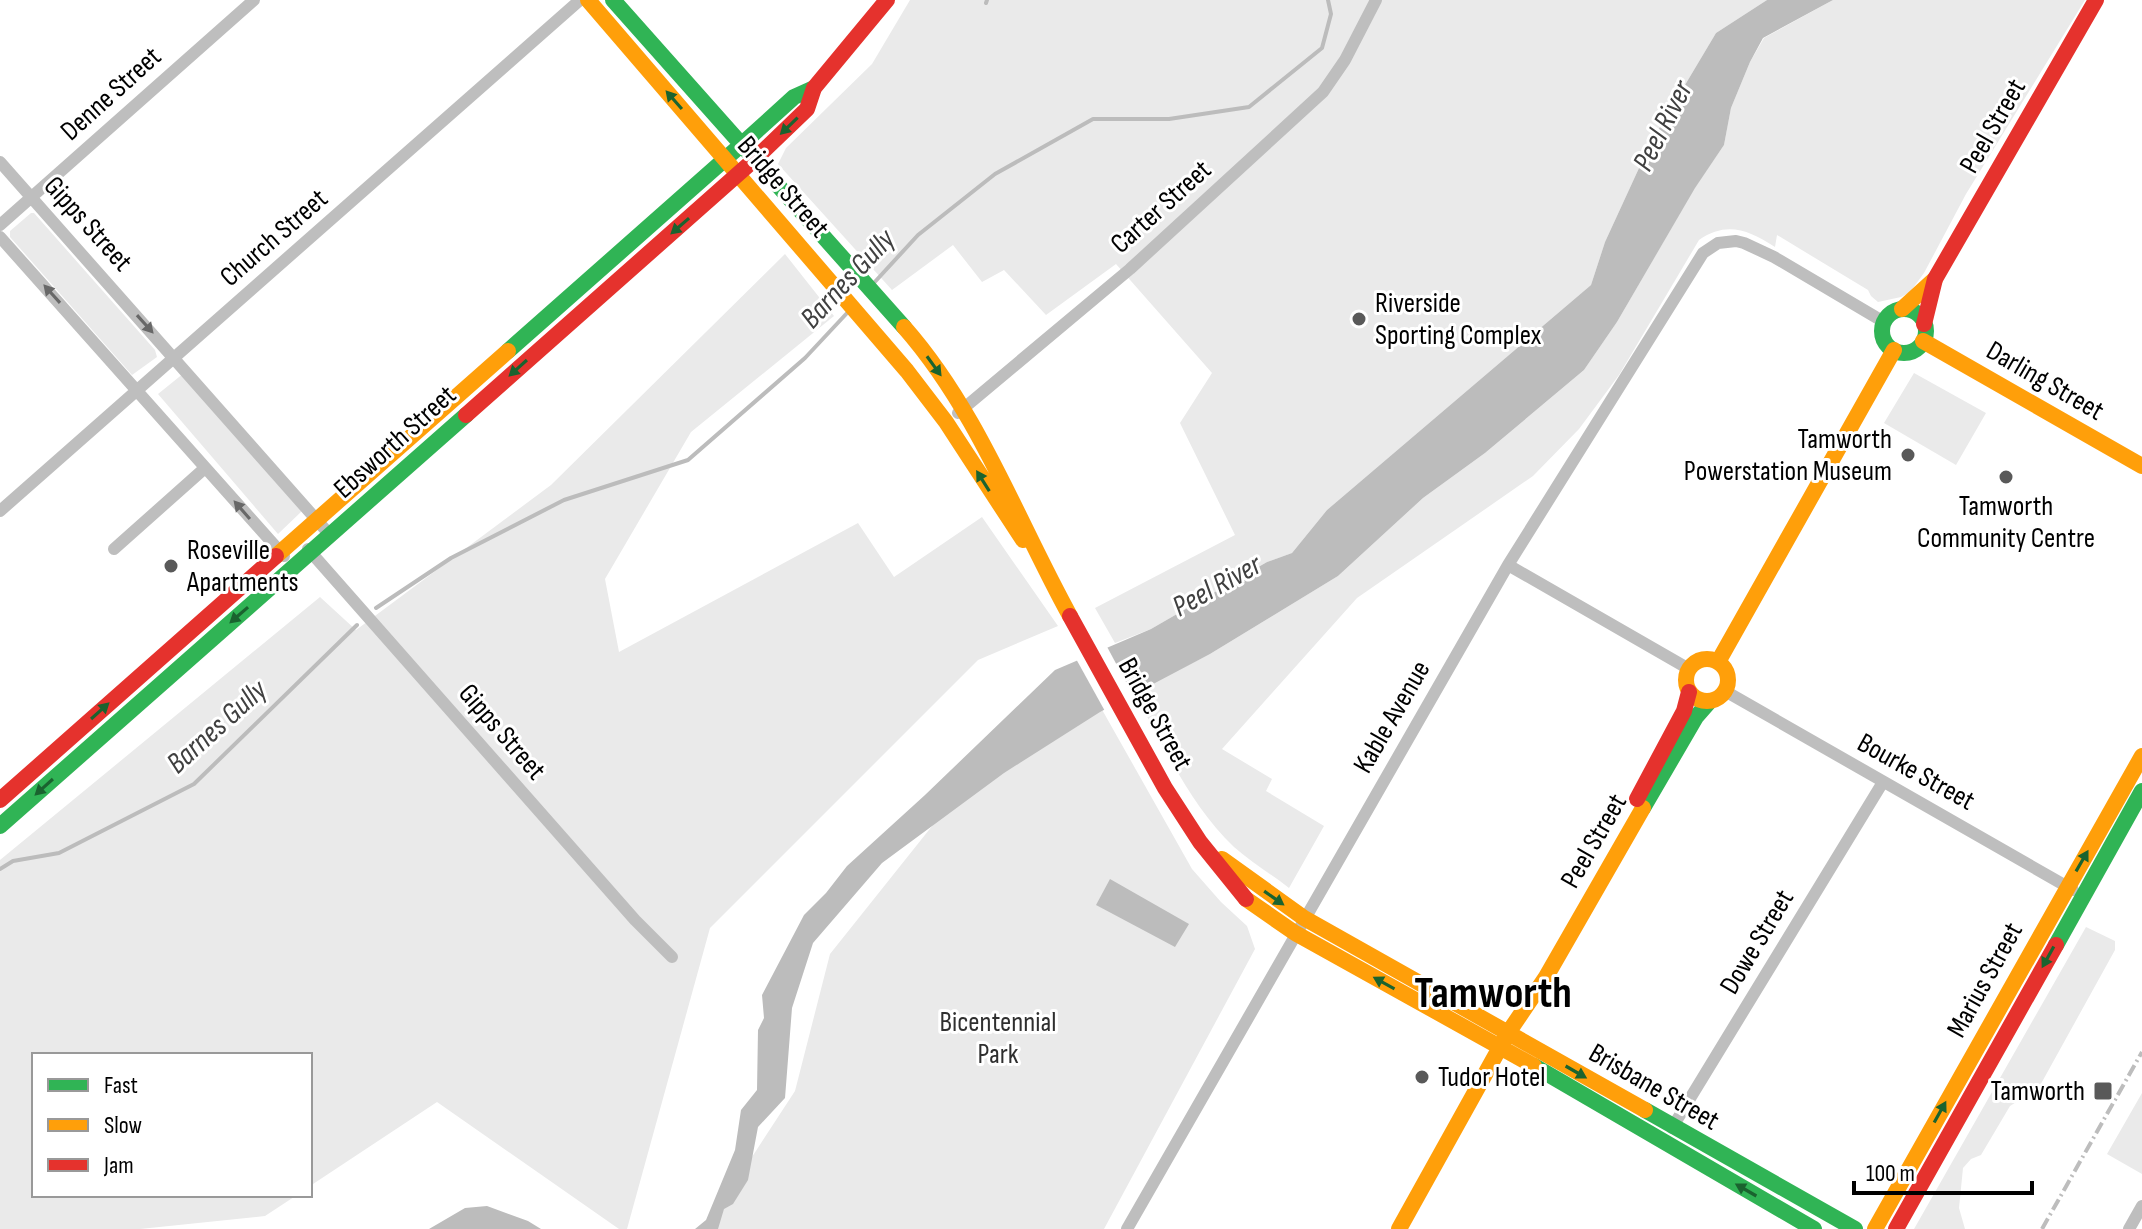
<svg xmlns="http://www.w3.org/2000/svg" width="2142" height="1229" font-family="'Sofia Sans Condensed',sans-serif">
<rect width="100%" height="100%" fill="#fff"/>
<path fill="#eaeaea" d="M910 0H1767L1716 33 1651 142 1605 242 1591 285 1327 510 1292 553 1267 562 1151 629 1115 643 1095 608 1235 535 1180 423 1212 373 1116 264 1046 315 1004 270 982 282 953 245 892 290 778 164 786 148 872 64Z
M1833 0H2085L1966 194 1924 273 1910 292 1901 297 1878 302 1871 296 1868 290 1777 235 1775 247C1748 230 1727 221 1699 240L1619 375 1579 429 1533 476 1357 598 1222 749 1272 779 1266 791 1324 826 1289 888C1271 874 1251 862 1234 847 1190 805 1163 745 1134 692L1210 654 1338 576 1423 498 1485 453 1584 370 1617 322 1695 187 1724 145 1731 108 1750 62 1764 38Z
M31 213H34L155 350 157 357 132 375 10 237V231Z
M785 254 834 316 691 432 605 579 619 652 858 523 894 577 982 517 1058 626 978 660 710 928 627 1229H619L437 1102 310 1186V1055H34V1195H297L265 1216 140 1229H0V860L320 597 356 630 551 485Z
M184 373 302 511 278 534 158 394Z
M1914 373 1986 413 1956 465 1884 423Z
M1096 699 1192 869 1221 902 1247 926 1255 949 1104 1229H705L795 1091 830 954 960 791Z
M2086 927 2115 941V950L2032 1100 2021 1099 2010 1106 1981 1155 1971 1159 1963 1168 1959 1208 1965 1229H1914Z
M2142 1093V1174L2107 1154Z"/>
<path fill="#bcbcbc" d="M1767 0H1833L1763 38 1750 62 1731 108 1724 145 1695 188 1617 322 1584 370 1485 453 1423 498 1338 576 1210 654 1100 712 1004 773 882 863 813 943 792 1008 785 1098 758 1127 748 1180 733 1204 724 1209 718 1229H695L706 1220 735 1150 741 1110 757 1090 758 1030 764 1018 762 995 804 915 826 893 847 866 925 795 1055 670 1151 629 1267 562 1292 553 1327 510 1591 285 1605 242 1651 142 1716 33Z
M1110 879 1189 924 1175 947 1096 905Z
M487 1206 528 1221 541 1229H429L465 1208Z"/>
<path fill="#fff" d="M1105 643 1134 697 1106 713 1075 657Z"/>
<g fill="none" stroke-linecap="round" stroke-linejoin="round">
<path stroke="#bcbcbc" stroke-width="4" d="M986 3 987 0
M872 285 918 235 995 174 1093 119H1169L1249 107 1322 48 1331 14 1328 0
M376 608 451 558 564 500 688 460 805 358 848 312
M0 869 13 861 59 853 194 784 357 625"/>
<path stroke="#bebebe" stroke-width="12" d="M0 162 330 535
M0 225 254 0
M0 237 284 556
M958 413 1130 269 1323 92 1345 60 1376 0
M0 511 580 0
M114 549 205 468
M308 549 635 920 672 957
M1508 565 1689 669
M1725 691 2073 890
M1672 1128 1883 782
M1127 1229 1508 565 1703 253 1718 243 1736 241 1744 243 1774 257 1884 322
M2129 1229 2142 1206"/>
<path stroke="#30b455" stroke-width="16" d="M613 0 904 327
M741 145 794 97 814 88
M1882 331a22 22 0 1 1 44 0a22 22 0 1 1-44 0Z
M508 351 741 145
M1643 808 1696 717 1710 701
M0 826 466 415
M2056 945 2142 791
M1534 1066 1814 1229
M1645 1110 1855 1229"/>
<path stroke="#ff9f0a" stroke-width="16" d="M588 0 907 371 946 422 1023 540
M1902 309 1935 279
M904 327C978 411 1017 520 1070 616
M1923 341 2142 466
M276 556 508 351
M1686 680a21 21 0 1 1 42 0a21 21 0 1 1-42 0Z
M1718 662 1894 350
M1222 859 1304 918 1645 1110
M1246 899 1295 933 1534 1066
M1399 1229 1508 1033 1546 977 1643 808
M1875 1229 2142 756"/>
<path stroke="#e5322d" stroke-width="16" d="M755 159 807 109 814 88 887 0
M1924 324 1935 279 2096 0
M466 415 755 159
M1070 616 1165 788 1200 842 1246 899
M1637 799 1684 711 1689 692
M0 800 276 556
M1896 1229 2056 945"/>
<path stroke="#bdbdbd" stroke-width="4" stroke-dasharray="12 4 2 4" stroke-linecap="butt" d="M2042 1229 2142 1052"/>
</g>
<defs><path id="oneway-solid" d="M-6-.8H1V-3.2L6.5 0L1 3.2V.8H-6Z" transform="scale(2)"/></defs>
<g fill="#1a632f">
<use href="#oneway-solid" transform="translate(674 100) rotate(-131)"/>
<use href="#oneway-solid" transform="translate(789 126) rotate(136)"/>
<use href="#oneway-solid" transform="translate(680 226) rotate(139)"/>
<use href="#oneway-solid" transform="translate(934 366) rotate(54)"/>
<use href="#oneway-solid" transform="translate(518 368) rotate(138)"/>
<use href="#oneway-solid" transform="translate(983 481) rotate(-122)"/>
<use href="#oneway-solid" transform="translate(239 615) rotate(139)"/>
<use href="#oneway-solid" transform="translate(100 711) rotate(-42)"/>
<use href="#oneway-solid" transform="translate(44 787) rotate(138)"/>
<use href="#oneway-solid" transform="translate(2082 861) rotate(-60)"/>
<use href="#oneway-solid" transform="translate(1274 898) rotate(35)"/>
<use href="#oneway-solid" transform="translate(2048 957) rotate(119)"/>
<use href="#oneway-solid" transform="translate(1384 983) rotate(-151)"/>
<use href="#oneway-solid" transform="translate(1576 1072) rotate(30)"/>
<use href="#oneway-solid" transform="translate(1940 1112) rotate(-61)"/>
<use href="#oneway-solid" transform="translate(1746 1190) rotate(-150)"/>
</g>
<g fill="#686868">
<use href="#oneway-solid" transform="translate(52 294) rotate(-132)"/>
<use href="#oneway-solid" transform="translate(145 324) rotate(48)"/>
<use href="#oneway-solid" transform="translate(242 510) rotate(-131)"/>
</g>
<g fill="#595959" stroke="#fff" stroke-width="3">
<circle cx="1359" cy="319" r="8"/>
<circle cx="1908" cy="455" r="8"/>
<circle cx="2006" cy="477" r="8"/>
<circle cx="171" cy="566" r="8"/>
<circle cx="1422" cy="1077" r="8"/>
<rect x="2093" y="1081" width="20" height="20" rx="4"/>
</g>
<g text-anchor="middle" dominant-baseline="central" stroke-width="6" stroke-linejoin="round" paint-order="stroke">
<g font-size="28" fill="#000" stroke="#fff">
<text transform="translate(111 94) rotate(-42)">Denne Street</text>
<text transform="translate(1993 126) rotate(-60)">Peel Street</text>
<text transform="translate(783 187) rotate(49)">Bridge Street</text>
<text transform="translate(1161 207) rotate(-42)">Carter Street</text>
<text transform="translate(88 224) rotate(48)">Gipps Street</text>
<text transform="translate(274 238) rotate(-41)">Church Street</text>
<text transform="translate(2045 381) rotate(30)">Darling Street</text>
<text transform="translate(395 442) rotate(-42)">Ebsworth Street</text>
<text transform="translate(1155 714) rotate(61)">Bridge Street</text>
<text transform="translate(1392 717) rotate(-60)">Kable Avenue</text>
<text transform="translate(502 732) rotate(49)">Gipps Street</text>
<text transform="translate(1916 772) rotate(29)">Bourke Street</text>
<text transform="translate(1594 841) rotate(-60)">Peel Street</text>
<text transform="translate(1757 942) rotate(-59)">Dowe Street</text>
<text transform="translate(1985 980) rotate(-61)">Marius Street</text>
<text transform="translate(1654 1087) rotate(30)">Brisbane Street</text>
</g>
<g font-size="28" fill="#000" stroke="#fff" text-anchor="start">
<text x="1375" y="303">Riverside<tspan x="1375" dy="32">Sporting Complex</tspan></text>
<text x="1892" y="439" text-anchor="end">Tamworth<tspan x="1892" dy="32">Powerstation Museum</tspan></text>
<text x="2006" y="506" text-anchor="middle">Tamworth<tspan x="2006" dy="32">Community Centre</tspan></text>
<text x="187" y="550">Roseville<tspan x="187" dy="32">Apartments</tspan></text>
<text x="1438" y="1077">Tudor Hotel</text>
<text x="2085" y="1091" text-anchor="end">Tamworth</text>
</g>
<g font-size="28" fill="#2f2f2f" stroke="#fff">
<text x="998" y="1022">Bicentennial<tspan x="998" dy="32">Park</tspan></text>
</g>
<g font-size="30" font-style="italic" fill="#404040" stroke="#fff">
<text transform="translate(1663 126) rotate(-63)">Peel River</text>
<text transform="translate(848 279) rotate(-47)">Barnes Gully</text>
<text transform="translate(1217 586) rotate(-29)">Peel River</text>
<text transform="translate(217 727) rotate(-42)">Barnes Gully</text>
</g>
<g font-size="44" font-weight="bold" fill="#000" stroke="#fff">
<text x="1493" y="993">Tamworth</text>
</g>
</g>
<rect x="32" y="1053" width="280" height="144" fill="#ffffff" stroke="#999999" stroke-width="2"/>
<rect x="48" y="1079" width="40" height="12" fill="#30b455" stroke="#999999" stroke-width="2"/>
<text x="104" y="1093" font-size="24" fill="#000000">Fast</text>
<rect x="48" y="1119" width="40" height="12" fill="#ff9f0a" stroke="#999999" stroke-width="2"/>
<text x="104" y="1133" font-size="24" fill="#000000">Slow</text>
<rect x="48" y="1159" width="40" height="12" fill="#e5322d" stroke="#999999" stroke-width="2"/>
<text x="104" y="1173" font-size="24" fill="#000000">Jam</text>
<path d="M1854 1181v12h178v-12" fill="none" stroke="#000000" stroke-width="4"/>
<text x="1866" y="1181" font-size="24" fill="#000000" stroke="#ffffff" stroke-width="6" paint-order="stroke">100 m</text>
</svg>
